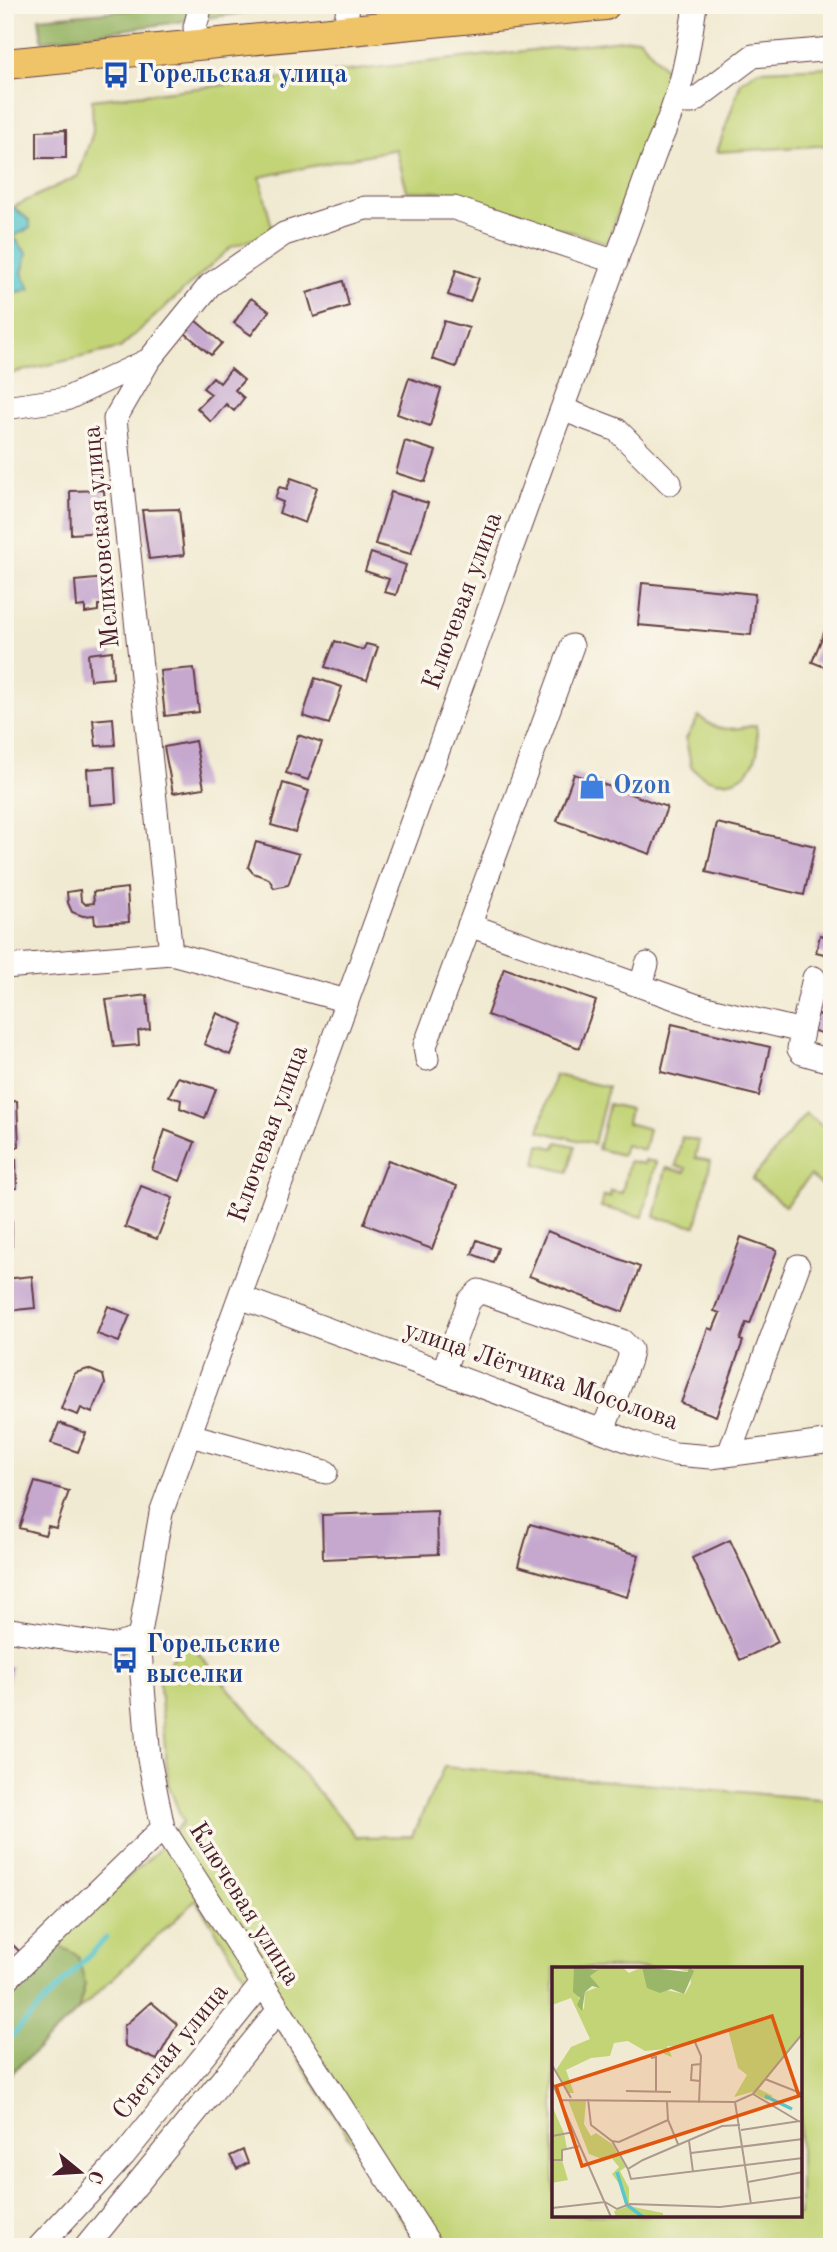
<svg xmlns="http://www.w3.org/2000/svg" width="837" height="2252" font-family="'Old Standard TT',serif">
<rect width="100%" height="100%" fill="#fbf7ec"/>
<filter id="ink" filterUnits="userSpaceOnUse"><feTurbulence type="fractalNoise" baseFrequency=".0143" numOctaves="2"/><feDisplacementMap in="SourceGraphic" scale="14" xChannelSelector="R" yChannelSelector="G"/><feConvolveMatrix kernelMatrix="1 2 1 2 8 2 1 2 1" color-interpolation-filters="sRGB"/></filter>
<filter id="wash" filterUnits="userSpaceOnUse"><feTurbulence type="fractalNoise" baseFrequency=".00686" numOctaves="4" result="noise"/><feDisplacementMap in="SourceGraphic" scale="28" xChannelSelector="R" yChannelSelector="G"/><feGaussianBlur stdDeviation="1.57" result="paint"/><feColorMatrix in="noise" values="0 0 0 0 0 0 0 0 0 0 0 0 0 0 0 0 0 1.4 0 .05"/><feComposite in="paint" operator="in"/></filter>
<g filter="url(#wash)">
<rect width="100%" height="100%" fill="#f1ead2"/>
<path fill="#c3d477" stroke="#867a51" stroke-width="2" fill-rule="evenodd" d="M639 38 665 69 662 95 607 243 445 192 407 191 396 149 260 177 273 232 231 247 120 348 5 375V295L29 289 22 273 27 254 13 236 29 228 30 221 13 207 78 176 93 132 92 100Z
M832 67V145L717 152 741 82 758 70Z
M699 716C717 733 733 730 756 725 757 734 759 745 757 753 749 787 711 790 691 766L686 739Z
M555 1075 608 1087 594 1144 539 1131Z
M609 1104 630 1109 627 1123 649 1129 644 1150 625 1145 622 1155 598 1149Z
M806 1113 832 1134V1193L810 1176 785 1206 752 1179Z
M682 1137 699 1141 695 1158 711 1161 696 1226 655 1217 666 1168 685 1172 686 1168 676 1166Z
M557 1142 575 1146 568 1172 536 1164 540 1145 555 1148Z
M645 1160 656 1162 643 1217 601 1207 604 1196 610 1197 611 1191 622 1193 629 1161 644 1164Z
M187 1640 357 1837 412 1836 444 1767 832 1800V2247H420L196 1900 78 2011 85 1984 55 1943 155 1853 183 1822 168 1784 159 1676ZM554 1968H800V2215H554Z"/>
<path fill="#9ab668" stroke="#726a4a" stroke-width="2" d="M188 5H300L42 41 39 18Z
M55 1943 78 1956 85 1984 78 2011 5 2079V1988Z"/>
<path fill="#58c6cc" stroke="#51727c" stroke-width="2" d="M13 207 30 221V228L13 236 27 254 22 273 30 289 5 295V213Z"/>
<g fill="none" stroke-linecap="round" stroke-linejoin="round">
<path stroke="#58c6cc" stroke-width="5" d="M5 2043 106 1938"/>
</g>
<g id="blocks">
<path fill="#c6a8cf" d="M66 130V158H37V131Z
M456 270 479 278 470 302 448 295Z
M343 281 349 306 314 317 307 293Z
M251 298 269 311 251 335 234 323Z
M195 320 222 343 211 355 185 333Z
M444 321 469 328 456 367 432 359Z
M231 369 244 380 235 390 244 398 234 411 226 404 211 422 197 408 211 394 203 388 213 377 220 383Z
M409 378 441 389 430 426 397 414Z
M405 441 436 451 425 482 396 473Z
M291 478 317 487 305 523 279 513 283 502 275 499 279 487 287 489Z
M104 490 106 532 71 534 70 491Z
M391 492 428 503 411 554 375 544Z
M179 509 184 555 149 559 142 510Z
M371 553 406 565 396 595 384 592 389 579 365 571Z
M106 578 107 605H98V611L85 613V606L77 607 75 581Z
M642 583 755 594 751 635 638 625Z
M828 623 832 624V670L812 662Z
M335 641 363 650 366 644 378 647 367 680 325 667Z
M112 651 113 678 90 680 88 654Z
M194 668 199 712 165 716 160 671Z
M315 678 342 687 329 724 303 716Z
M113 718 115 745 96 746 93 720Z
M298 735 322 743 308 780 286 773Z
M195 741 204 788 173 793 164 747Z
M114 767 116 803 89 805 87 769Z
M574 774 667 807 650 854 557 821Z
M283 783 309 791 295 832 271 825Z
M717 823 815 846 804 895 706 872Z
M256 842 299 854 288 885 274 888 269 879 253 873 248 867Z
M127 888 129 922 95 924 94 915 83 916 72 912 68 903 67 892 80 890 81 900 85 904 94 903 93 892Z
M820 935 832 938V956L816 952Z
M504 968 596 1001 579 1048 487 1015Z
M147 995 150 1029 138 1031 139 1045 114 1047 106 1000Z
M217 1013 243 1024 230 1055 204 1044Z
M811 1013 829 1017 825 1034 807 1029Z
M672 1024 770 1047 759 1096 661 1072Z
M178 1077 216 1089 205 1118 180 1108 181 1100 169 1096Z
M17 1101 19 1147H5V1102Z
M165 1130 195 1142 180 1181 152 1170Z
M16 1159 17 1188 5 1189V1160Z
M388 1160 457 1186 432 1249 364 1224Z
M141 1186 173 1198 157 1239 125 1227Z
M5 1221H12V1246H5Z
M547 1231 640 1267 623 1312 529 1276Z
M741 1237 777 1250 750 1324 746 1323 740 1340 743 1341 716 1416 681 1403 708 1328 713 1330 720 1313 714 1311Z
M477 1240 498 1248 493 1262 472 1254Z
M32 1276 35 1308 5 1311V1279Z
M108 1306 130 1315 119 1342 97 1334Z
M88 1369 103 1375 105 1384 92 1413 81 1408 78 1415 61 1409 75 1373Z
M59 1423 86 1433 78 1452 51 1443Z
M35 1482 69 1491 56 1528 48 1526 45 1535 19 1528Z
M437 1511 438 1554 323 1559 322 1515Z
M530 1524 639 1555 627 1597 518 1566Z
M730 1540 778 1642 740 1660 692 1558Z
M5 1666 12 1667 6 1691H5Z
M5 1937 20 1952 5 1967Z
M151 2002 177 2024 157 2060 125 2046 124 2026Z
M243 2150 248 2163 237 2169 230 2156Z"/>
</g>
</g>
<g filter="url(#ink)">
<use href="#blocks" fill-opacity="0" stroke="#633d44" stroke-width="2"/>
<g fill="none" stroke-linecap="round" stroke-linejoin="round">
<g stroke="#633d44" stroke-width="25">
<path id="minor" d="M345 31 348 5
M197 45 195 27 201 5
M677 102H692L753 56 832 49
M5 408 66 399 149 360
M562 409 617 430 670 483
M469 925 697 1006 802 1031 814 978
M171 953 115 419 149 360 210 285 284 234 365 208H454L616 262
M5 967 171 953 347 1001
M641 986 647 964
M802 1031 799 1049 802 1053 823 1059
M427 1059 425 1046 572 646
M240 1297 640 1445 675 1454 711 1457 832 1441
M443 1372 469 1301 479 1291 622 1341 631 1350 629 1360 603 1431
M190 1435 326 1472
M729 1454 798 1266
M5 1629 112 1646 139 1639
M5 1981 163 1828
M39 2247 124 2155 261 1985
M86 2247 278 2011
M431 2247 163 1828 149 1759 139 1639 161 1513 656 150C680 96 687 64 695 5"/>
</g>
<g stroke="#633d44" stroke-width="32">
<path id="major" d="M5 64 605 5"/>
</g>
<use href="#minor" stroke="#fff" stroke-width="23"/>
<use href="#major" stroke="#efc469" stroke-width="30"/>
</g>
</g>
<defs>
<g id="bus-bare" transform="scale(2.1)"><path d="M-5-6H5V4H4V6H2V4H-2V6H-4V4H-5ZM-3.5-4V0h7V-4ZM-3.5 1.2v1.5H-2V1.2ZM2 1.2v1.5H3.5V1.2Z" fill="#1a4fb4" stroke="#fbf7ec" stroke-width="2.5" paint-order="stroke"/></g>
<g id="shop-bare" transform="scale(2.1)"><path d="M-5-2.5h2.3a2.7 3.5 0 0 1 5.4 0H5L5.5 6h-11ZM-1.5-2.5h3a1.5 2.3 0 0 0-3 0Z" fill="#3f7fe0" stroke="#fbf7ec" stroke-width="2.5" paint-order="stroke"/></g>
</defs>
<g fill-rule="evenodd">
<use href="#bus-bare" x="116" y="75"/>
<use href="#shop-bare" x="592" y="786"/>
<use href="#bus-bare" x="125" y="1660"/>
</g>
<g text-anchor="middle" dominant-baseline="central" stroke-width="7" stroke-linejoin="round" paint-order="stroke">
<g font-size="26" font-weight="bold" fill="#164399" stroke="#fbf7ec" text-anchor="start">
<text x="137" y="75">Горельская улица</text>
<text x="146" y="1645">Горельские<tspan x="146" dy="30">выселки</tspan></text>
</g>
<g font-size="26" fill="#4a1f2b" stroke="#fbf7ec">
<text transform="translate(102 537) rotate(-95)">Мелиховская улица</text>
<text transform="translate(463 601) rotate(-70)">Ключевая улица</text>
<text transform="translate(269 1134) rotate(-70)">Ключевая улица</text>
<text transform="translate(541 1376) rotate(19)">улица Лётчика Мосолова</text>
<text transform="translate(244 1904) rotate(58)">Ключевая улица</text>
<text transform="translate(171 2052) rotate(-51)">Светлая улица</text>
</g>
<g font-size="26" font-weight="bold" fill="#366cbe" stroke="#fbf7ec" text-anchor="start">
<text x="613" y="786">Ozon</text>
</g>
</g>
<g transform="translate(552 1967)">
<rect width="250" height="250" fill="#f1ead2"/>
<path d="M0 0H22V20L32 43 33 25 46 20 38 9 46 0H70L77 6 90 0 99 20 133 27 139 16 137 1V5L119 0H250V67L207 122 221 129 215 133 200 125 182 130 195 108 186 101 176 62 126 80 115 79 120 90 112 87 113 82 93 84 76 74 62 76 58 89 39 91 14 103 22 126H15L4 103 19 80 38 72 19 31 0 38ZM16 133H34L32 157 39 169 44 166 60 177 74 200 68 204 77 221V236L73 238 72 223 60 207 67 200 57 188 50 192 37 187ZM0 139 12 166 15 182 9 183 10 193 16 213 0 216ZM77 239 111 246V248L64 250 62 244Z" fill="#c3d477"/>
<path d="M22 0 46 3 38 9 48 21 40 19 33 25 30 44 25 38 28 31 21 25ZM90 0 136 5 137 0 142 4 132 27 119 22 108 26 95 21Z" fill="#9ab668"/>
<path fill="none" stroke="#58c6cc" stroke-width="3.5" d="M213 129 240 142M65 205 75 238 91 250"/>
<path fill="none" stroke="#ae998f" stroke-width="2" d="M142 73 149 89 147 136M99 91 104 90V125M0 98 19 131M213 112 251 127M148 114 139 113 140 98 149 97M0 115 59 250M74 124 119 125M201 127 248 155M36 132 39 158 60 174 67 175 116 153M8 133 183 135 201 127 251 66M115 135 116 153 126 177M183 135 199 237M188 158 170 159 91 193 76 202 79 212 251 191M189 163 248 154M0 169 22 165M60 174 76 202M137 174 141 205M139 186 251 172M0 193H10V183L28 179M196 215 251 205M0 241 53 235 65 242 78 237 168 240 251 230"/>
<path fill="#e0560e" fill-opacity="0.15" stroke="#e0560e" stroke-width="3.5" d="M220 49 247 129 30 199 4 119Z"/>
<rect width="250" height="250" fill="none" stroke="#4a1f2b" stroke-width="3.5"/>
</g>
<rect width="837" height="2252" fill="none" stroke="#fbf7ec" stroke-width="28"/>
<g transform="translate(80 2172) rotate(108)" stroke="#fbf7ec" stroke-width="5" paint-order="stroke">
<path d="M0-5L12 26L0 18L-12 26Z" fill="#4a1f2b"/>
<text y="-10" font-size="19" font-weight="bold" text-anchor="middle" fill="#4a1f2b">С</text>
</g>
</svg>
